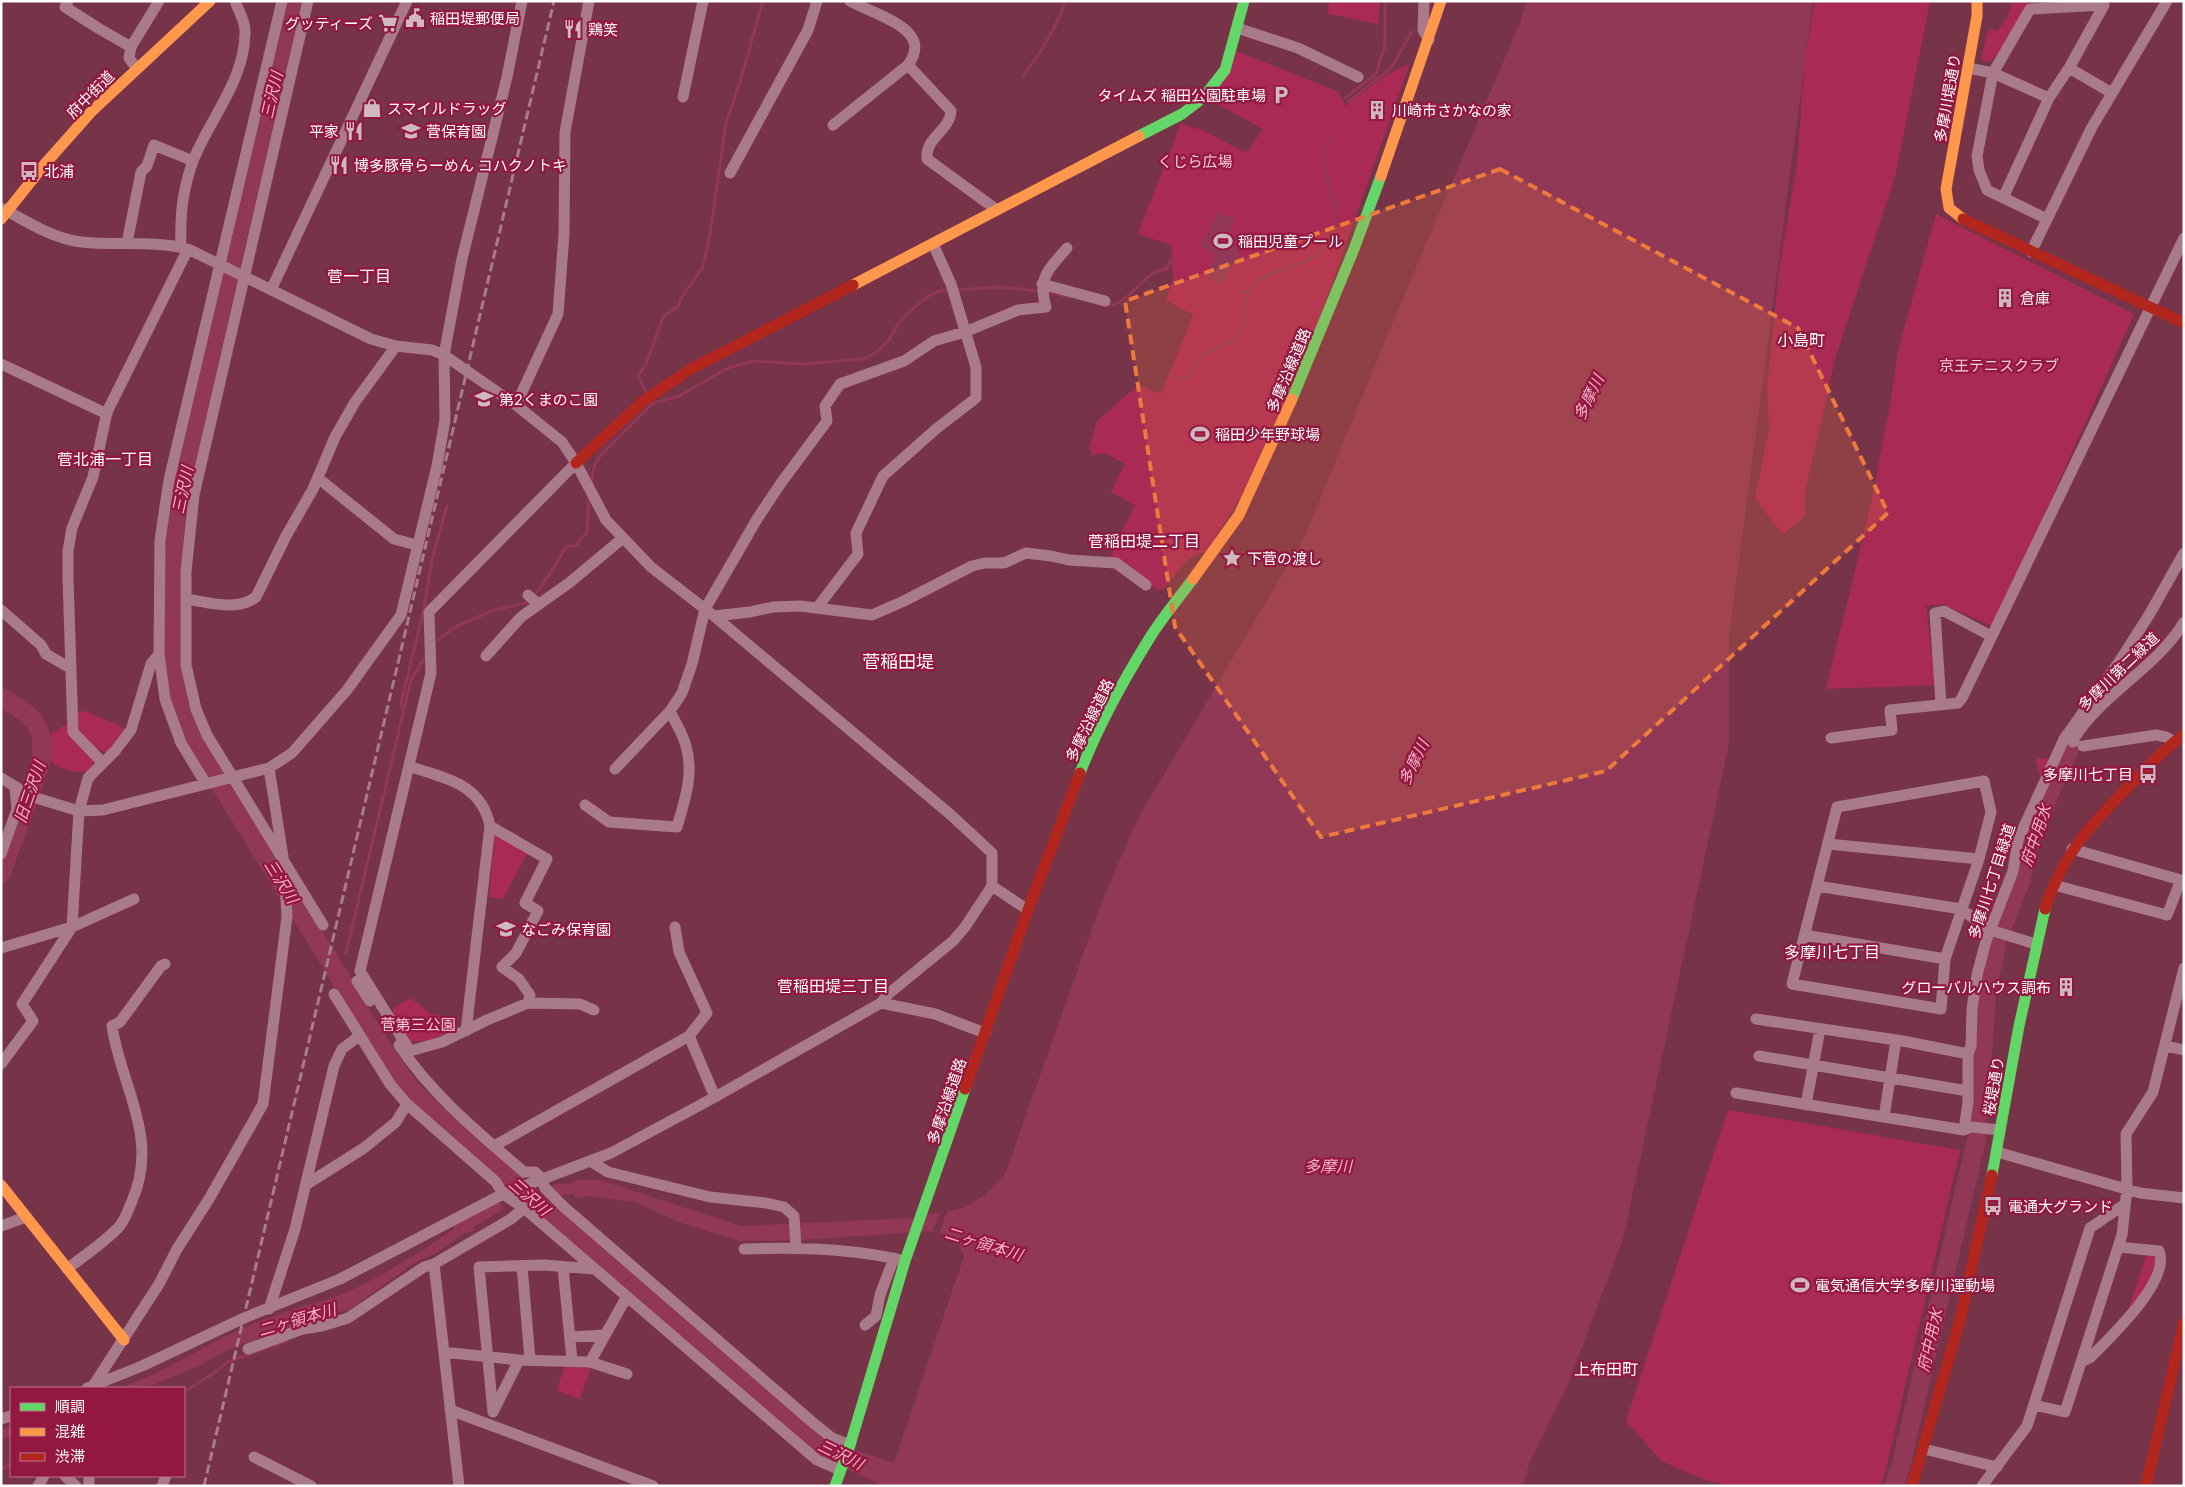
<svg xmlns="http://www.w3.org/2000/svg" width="2185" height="1487" font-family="Lato,'Noto Sans JP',sans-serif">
<rect width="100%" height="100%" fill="#773348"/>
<path fill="#a92a55" d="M1329 1H1379V24L1328 14Z
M1815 1H1930L1896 173 1836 356 1805 492V516L1783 535 1755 498 1769 429 1767 387 1779 271 1797 163 1805 59Z
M2012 1H2028V4L1998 57 1987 62 1981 59 1988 29 1997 31 2007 18Z
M1236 51 1339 92 1345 106 1385 76 1410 63 1312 340 1240 498 1206 553C1188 552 1175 576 1164 589L1158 590 1116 561 1109 560 1135 505 1111 492 1125 464 1105 453 1093 455 1089 448 1097 421 1138 385 1161 394 1193 315 1166 300 1173 278 1171 245 1138 234 1181 123 1195 129 1198 128 1246 153 1263 129 1208 99Z
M1936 214 2134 314 1994 627 1942 604 1926 606 1935 685 1826 689 1869 513 1890 405 1898 351Z
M85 711C99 718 112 721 125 729L107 752C97 751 82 739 79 729 77 724 78 717 78 712Z
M69 723 94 760C95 781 59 770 52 762 49 757 51 742 50 734Z
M2038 758 2047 759 2050 761 2043 775 2040 774 2036 761Z
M495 832 528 852 503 899 489 897Z
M411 998 431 1014 452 1017 455 1029C440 1037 426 1043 408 1041L393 1015V1008Z
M1728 1110 1960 1150 1885 1473 1880 1486H1733L1705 1480 1661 1461 1626 1421Z
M2147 1253 2156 1256C2153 1277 2141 1298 2127 1313Z
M566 1364 591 1367 580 1399 558 1391 557 1388Z"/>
<path fill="#903855" d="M1527 1H1813L1729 636V744L1623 1239 1566 1389 1529 1464 1523 1486H879L874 1481 811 1453 417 1108 393 1081 333 985 340 963 399 1056 417 1082 457 1121 827 1441 894 1463 964 1256 957 1239 932 1231 803 1240 740 1241 678 1222 635 1202 587 1196 575 1198 574 1180H600L741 1226 912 1218 964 1208 986 1194 1005 1174 1102 901 1138 818 1305 536 1390 329 1520 22Z
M1219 212 1233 219 1234 222 1224 240 1239 249 1240 252 1224 283H1220L1207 277V273L1216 255 1201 247V243Z
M500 1201 504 1209 474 1227V1231L463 1234 440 1251 413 1264 350 1309 281 1330 228 1350 197 1367 145 1388H119C159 1375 194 1352 232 1333 255 1322 282 1313 307 1305 318 1302 329 1300 340 1295 380 1278 419 1253 455 1228L452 1225Z
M11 1426V1436L1 1440V1430Z"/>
<path fill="#773348" d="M948 1208 938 1236 932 1234 941 1209Z"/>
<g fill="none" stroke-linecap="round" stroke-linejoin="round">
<path stroke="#903855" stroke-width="3" d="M1023 76C1040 54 1057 28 1065 1
M1345 98 1376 74 1385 45V1
M1348 102 1391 68 1412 32
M1047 292 1070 297
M1238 293 1249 291
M1105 306C1132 305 1142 271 1166 269L1171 260
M1175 379 1186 378C1191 372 1196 362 1202 356 1211 348 1229 347 1238 336 1249 321 1240 297 1256 283 1278 265 1312 267 1328 242 1333 234 1336 222 1335 213 1335 191 1310 153 1333 138
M646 392 638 376 646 364 663 317 679 305 681 298 703 267 710 234 726 123 740 82 763 1
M591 484 594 466 600 456 653 403 679 396 728 368 753 361 802 364 863 359 876 353 889 340 898 324 908 313 928 296 940 291 1000 287 1041 291
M438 640 455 627 494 610 526 603 534 596 551 572 564 550 568 546H575L587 532 589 495
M403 710 401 703 424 608 432 559 447 506
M346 953 411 680 425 657
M184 1392 217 1371 227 1362 287 1341
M1 1470 11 1463"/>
<path stroke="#903855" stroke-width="11" d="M555 1190 589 1187"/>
<path stroke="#903855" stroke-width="19" d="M293 1 220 313 176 514 172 572 173 669 179 703 187 726 210 768 351 995
M1 697C32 715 48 726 40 765L1 874
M2003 925 2021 880 2027 849 2038 820 2071 746
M1978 1119 1987 990 1997 943
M1894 1486 1901 1465 1977 1137"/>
<path stroke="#a97b8a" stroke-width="11" d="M68 1 65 7 98 28 131 47
M308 1 194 495 186 572V665L196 709 207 735 323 925
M1424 1 1423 30 1429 40
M1237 28 1298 48 1358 77
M908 65 951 111C950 131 925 137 927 159L997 210
M1968 68 1993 73 2049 98 2003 198
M137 69 129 58 131 47 159 1
M683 97 703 1
M2049 98 2069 68
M833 125 908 65C935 28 874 15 850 1
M730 173 808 30 817 1
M4 209C27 222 54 239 81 242 117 246 153 240 188 249L371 339 396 346 432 350 444 355 516 405 562 442 576 463 606 520 651 567 714 616 825 709 951 815 992 853V886L965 927 953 941 887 995 881 1003
M2047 219 1987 190 1979 170 1977 156 1993 73 2030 9 2104 5 2069 68 2112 93
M127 243 141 172 147 166 154 145 193 161
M181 247C180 215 182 192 193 161 210 118 246 79 245 30 245 21 238 10 235 1
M2031 252 2092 127 2167 1
M1042 284 1105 301
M271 290 407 1
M1 364 107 414
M516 405 558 314 564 234 565 132 589 1
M576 463 429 612 431 673 360 971 410 1051 442 1042 487 1020 528 1003 580 1004 594 1010
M318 478 394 539 417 545
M528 595 538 604
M186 599C208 602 236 612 256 597L286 536 313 489 335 437 355 402 396 346
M817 608 858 554 856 533 883 476 936 429 976 398V367L951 284 933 244
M1 610 41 645 46 654 70 668
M714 616 750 612 773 607 800 606 872 615 904 601 972 566 985 563H1004L1026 553 1051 556 1069 560 1116 563 1146 585
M486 656 521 617 569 583 623 538
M1941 704 1935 613 1944 611 1991 636
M1831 738 1892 730 1890 710 1958 703 1962 698 2184 238
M2073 742C2078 729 2089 719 2098 709 2127 680 2163 657 2184 622
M2083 746 2156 735 2166 737 2173 741
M102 762 73 732 68 578V551L72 528 93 477 107 412 188 249
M409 766C446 779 481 783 490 826L466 1031
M615 769 670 711 682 693 692 664 705 609 757 519 781 483 827 421 825 406 840 384 904 361 934 341 965 332 1018 310 1046 307C1037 277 1049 269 1067 248
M1 778 33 797 79 811 103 810 269 768 292 753 347 690 401 615 437 466 445 420 444 355 462 259 507 77 522 1
M1984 781 1991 812 1979 859 1945 959 1941 1009 1792 984 1837 807Z
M206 784 181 743 165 699 159 654 160 540 169 480 282 1
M585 805 609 822 677 827C685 800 694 774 686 746 683 734 675 722 670 711
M490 826 547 859 525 903 538 911 516 953 502 967 519 979 530 995 528 1003
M1828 844 1979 859
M1 854 17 809 15 788
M2054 885 2167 915 2181 880 2072 849
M992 886 1028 910
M1817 886 1961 909 1990 930 2036 944
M1805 935 1945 959
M1 948 72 927 134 899
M357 981 370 1001
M334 994 390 1084 407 1104 496 1182 503 1194 524 1208 817 1460 840 1470
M1756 1019 1903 1041 1968 1054
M689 1036 715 1097
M399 1045C432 1095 479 1133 524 1172H535L541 1178 545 1188 564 1207 811 1421 832 1438 850 1445
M2166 1046 2184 1050
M1759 1056 1968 1091
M1 1064 33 1021 22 1004 72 927 79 811 88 778 115 751 131 730 151 664 159 654
M1736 1093 1958 1129 1964 1130 1971 1127 2000 1130
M1806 1105 1820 1029
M1884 1117 1896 1040
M1964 1130 1968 1102V1054L1971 1046 1972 1009 1977 975 1986 941 2013 871 2018 840 2064 739 2119 662 2149 615 2184 553
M494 1146 689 1036 707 1013 679 952 675 927
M1997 1152 2140 1193 2184 1198
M592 1162 608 1172 710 1197 766 1203 784 1207 794 1216 796 1247
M307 1184 364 1148 396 1122 407 1104
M1 1226 26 1217
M744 1249C794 1247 857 1249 905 1261
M434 1264 459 1486
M522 1266 530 1359
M563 1267 572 1360
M67 1269C84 1256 103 1243 118 1228 125 1221 128 1210 132 1201 160 1137 121 1087 112 1026L120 1022 161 966 165 964
M269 1309 295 1229 334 1066 342 1049 359 1036
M865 1325 876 1316 880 1295 894 1258
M571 1337 605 1335
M248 1349 302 1329 322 1326 348 1318 424 1267 434 1264 511 1219 524 1208
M444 1354 452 1353 519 1360 590 1362 627 1374
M590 1362 626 1298
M2081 1362 2091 1357C2110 1337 2171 1281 2159 1251L2118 1247
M93 1386 159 1284 177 1249 209 1199 263 1104 287 917 284 863 269 768
M87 1388 142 1366 244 1318 340 1279 503 1194 611 1153 715 1097 881 1003 935 1014 985 1033
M2034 1405 2065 1412 2122 1235 2127 1188 2126 1134 2153 1092 2184 968
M450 1410 653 1486
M493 1412 479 1267 544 1265 594 1269
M493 1412 519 1360
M1 1419 11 1416
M1924 1449 1997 1467
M254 1457 311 1486
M65 1476 76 1486
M38 1486 44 1476
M89 1486V1476
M162 1486 166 1476
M1982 1486 2027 1426 2090 1228 2125 1204"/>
<path stroke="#63d668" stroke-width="11" d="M1139 136 1182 114 1203 98 1225 70 1244 1
M1292 399 1354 249 1381 176
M1080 773C1098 726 1123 681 1149 639 1162 618 1178 599 1193 579
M1992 1175 2019 1026 2045 909
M835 1486 850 1445 905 1261 965 1089"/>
<path stroke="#ff974d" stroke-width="11" d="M1381 176 1441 1
M1 219 44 165 91 112 210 1
M1963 219 1949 208 1946 189 1977 16V1
M853 285 1139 136
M1193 579 1239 515 1292 399
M1 1185 124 1340"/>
<path stroke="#b3261e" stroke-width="11" d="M1963 219 2184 323
M576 463 642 402 689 370 853 285
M2045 909C2063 852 2093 823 2133 782 2150 765 2164 748 2184 735
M965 1089 1028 910 1080 773
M1912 1486 1960 1320 1992 1175
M2146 1486 2184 1322"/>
<path stroke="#a97c8b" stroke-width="3" stroke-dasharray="9 4" stroke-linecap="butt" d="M204 1486 554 1"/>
</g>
<path fill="#ed7a3d" fill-opacity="0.2" stroke="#ed7a3d" stroke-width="4" stroke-dasharray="10 6" stroke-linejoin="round" d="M1500 169 1798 328 1888 513 1606 771 1321 837 1175 627 1125 301Z"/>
<defs>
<g id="civic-bare" transform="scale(1.5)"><path d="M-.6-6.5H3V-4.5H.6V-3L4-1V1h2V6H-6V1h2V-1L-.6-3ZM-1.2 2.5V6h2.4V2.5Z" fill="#cfb8bf" stroke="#93173e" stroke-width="2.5" paint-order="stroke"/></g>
<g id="supermarket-bare" transform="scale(1.5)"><path d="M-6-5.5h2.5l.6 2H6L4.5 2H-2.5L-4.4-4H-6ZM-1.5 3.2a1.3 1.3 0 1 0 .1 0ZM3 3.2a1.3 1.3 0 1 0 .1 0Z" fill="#cfb8bf" stroke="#93173e" stroke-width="2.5" paint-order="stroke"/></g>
<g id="restaurant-bare" transform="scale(1.5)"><path d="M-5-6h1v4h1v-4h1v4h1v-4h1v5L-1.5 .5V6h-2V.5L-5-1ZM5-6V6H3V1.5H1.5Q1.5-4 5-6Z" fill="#cfb8bf" stroke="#93173e" stroke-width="2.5" paint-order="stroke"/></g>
<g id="parking-bare" transform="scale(1.5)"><path d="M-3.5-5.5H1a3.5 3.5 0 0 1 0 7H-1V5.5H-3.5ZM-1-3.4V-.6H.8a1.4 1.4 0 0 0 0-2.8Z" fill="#cfb8bf" stroke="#93173e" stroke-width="2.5" paint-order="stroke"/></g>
<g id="shop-bare" transform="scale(1.5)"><path d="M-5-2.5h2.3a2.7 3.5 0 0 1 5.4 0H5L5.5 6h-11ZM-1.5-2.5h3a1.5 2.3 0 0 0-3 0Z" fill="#cfb8bf" stroke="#93173e" stroke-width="2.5" paint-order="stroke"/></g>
<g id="building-bare" transform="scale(1.5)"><path d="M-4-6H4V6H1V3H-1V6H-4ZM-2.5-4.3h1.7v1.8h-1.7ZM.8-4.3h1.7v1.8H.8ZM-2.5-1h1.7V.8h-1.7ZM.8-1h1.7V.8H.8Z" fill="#cfb8bf" stroke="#93173e" stroke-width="2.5" paint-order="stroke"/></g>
<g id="school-bare" transform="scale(1.5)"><path d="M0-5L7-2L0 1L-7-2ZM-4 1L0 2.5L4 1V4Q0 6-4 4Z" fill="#cfb8bf" stroke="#93173e" stroke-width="2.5" paint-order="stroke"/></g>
<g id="bus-bare" transform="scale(1.5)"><path d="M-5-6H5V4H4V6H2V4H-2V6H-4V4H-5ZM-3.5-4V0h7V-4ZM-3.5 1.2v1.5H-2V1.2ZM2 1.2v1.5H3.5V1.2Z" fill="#cfb8bf" stroke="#93173e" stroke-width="2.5" paint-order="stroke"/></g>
<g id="stadium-bare" transform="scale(1.5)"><path d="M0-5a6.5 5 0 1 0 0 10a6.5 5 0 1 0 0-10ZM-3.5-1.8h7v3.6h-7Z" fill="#cfb8bf" stroke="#93173e" stroke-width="2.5" paint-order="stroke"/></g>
<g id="sight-bare" transform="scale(1.5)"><path d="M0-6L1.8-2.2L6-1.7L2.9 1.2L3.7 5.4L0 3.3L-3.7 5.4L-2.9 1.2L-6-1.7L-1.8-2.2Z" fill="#cfb8bf" stroke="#93173e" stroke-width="2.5" paint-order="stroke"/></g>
</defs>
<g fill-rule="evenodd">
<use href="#civic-bare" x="415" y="18"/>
<use href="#supermarket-bare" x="388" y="23"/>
<use href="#restaurant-bare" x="573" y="29"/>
<use href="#parking-bare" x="1281" y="95"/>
<use href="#shop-bare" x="372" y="108"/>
<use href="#building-bare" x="1377" y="110"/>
<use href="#restaurant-bare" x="354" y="131"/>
<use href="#school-bare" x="411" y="131"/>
<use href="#restaurant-bare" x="339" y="165"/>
<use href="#bus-bare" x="29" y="171"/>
<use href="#stadium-bare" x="1223" y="241"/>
<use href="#building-bare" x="2005" y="298"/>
<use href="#school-bare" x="484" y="399"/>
<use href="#stadium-bare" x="1200" y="434"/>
<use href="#sight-bare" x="1232" y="558"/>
<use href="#bus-bare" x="2148" y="774"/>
<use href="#school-bare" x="506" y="929"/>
<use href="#building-bare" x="2066" y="987"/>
<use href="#bus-bare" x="1993" y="1206"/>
<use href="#stadium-bare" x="1800" y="1285"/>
</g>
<g text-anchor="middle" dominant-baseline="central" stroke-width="4.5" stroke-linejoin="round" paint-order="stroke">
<g font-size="15" fill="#fff" stroke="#93173e" text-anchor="start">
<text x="430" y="18">稲田堤郵便局</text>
<text x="373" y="23" text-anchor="end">グッティーズ</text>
<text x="588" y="29">鶏笑</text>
<text x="1266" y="95" text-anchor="end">タイムズ 稲田公園駐車場</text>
<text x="387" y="108">スマイルドラッグ</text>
<text x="1392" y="110">川崎市さかなの家</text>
<text x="339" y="131" text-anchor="end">平家</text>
<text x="426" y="131">菅保育園</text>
<text x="354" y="165">博多豚骨らーめん コハクノトキ</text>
<text x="44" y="171">北浦</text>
<text x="1238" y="241">稲田児童プール</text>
<text x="2020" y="298">倉庫</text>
<text x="499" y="399">第2くまのこ園</text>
<text x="1215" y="434">稲田少年野球場</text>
<text x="1247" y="558">下菅の渡し</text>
<text x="2133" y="774" text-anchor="end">多摩川七丁目</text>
<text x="521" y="929">なごみ保育園</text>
<text x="2051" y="987" text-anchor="end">グローバルハウス調布</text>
<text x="2008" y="1206">電通大グランド</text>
<text x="1815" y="1285">電気通信大学多摩川運動場</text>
</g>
<g font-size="15" fill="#fff" stroke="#93173e">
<text transform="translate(90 94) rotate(-45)">府中街道</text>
<text transform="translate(1947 98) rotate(-80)">多摩川堤通り</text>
<text transform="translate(1288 370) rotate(-67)">多摩沿線道路</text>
<text transform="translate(2118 671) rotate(-44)">多摩川第二緑道</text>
<text transform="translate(1089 720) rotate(-64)">多摩沿線道路</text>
<text transform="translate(1991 881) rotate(-72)">多摩川七丁目緑道</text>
<text transform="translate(1993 1086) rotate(-80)">桜堤通り</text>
<text transform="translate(946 1101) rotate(-71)">多摩沿線道路</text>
</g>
<g font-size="15" fill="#fccddc" stroke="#93173e">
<text x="1195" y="161">くじら広場</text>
<text x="1999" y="365">京王テニスクラブ</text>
<text x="418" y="1024">菅第三公園</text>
</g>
<g font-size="16" font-style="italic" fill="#f7b2c9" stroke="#93173e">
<text transform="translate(271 95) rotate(-77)">三沢川</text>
<text transform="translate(1588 397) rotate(-64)">多摩川</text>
<text transform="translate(182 490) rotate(-78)">三沢川</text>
<text transform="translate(1413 762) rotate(-64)">多摩川</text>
<text transform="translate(29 792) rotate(-71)">旧三沢川</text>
<text transform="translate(2035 835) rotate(-71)">府中用水</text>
<text transform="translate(282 881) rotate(58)">三沢川</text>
<text x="1328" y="1165">多摩川</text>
<text transform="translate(530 1196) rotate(41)">三沢川</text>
<text transform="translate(984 1243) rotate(17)">二ヶ領本川</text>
<text transform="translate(297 1319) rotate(-16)">二ヶ領本川</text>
<text transform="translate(1929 1340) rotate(-77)">府中用水</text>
<text transform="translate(841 1454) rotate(26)">三沢川</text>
</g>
<g font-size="16" fill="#fff" stroke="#93173e">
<text x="359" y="275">菅一丁目</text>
<text x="1801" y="339">小島町</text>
<text x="105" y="458">菅北浦一丁目</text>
<text x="1144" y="540">菅稲田堤二丁目</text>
<text x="1832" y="951">多摩川七丁目</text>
<text x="833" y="985">菅稲田堤三丁目</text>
<text x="1606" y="1368">上布田町</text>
</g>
<g font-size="18" fill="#fff" stroke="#93173e">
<text x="898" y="661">菅稲田堤</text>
</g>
</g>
<rect width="2185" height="1487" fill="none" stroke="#ffffff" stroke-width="5"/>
<rect x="10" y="1387" width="175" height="90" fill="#93173e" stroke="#be748b"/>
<rect x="20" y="1403" width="25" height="8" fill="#63d668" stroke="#be748b"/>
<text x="55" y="1412" font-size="15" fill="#ffffff">順調</text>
<rect x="20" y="1428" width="25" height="8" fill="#ff974d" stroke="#be748b"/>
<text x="55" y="1437" font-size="15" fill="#ffffff">混雑</text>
<rect x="20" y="1453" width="25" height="8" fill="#b3261e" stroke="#be748b"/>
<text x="55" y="1462" font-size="15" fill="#ffffff">渋滞</text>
</svg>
